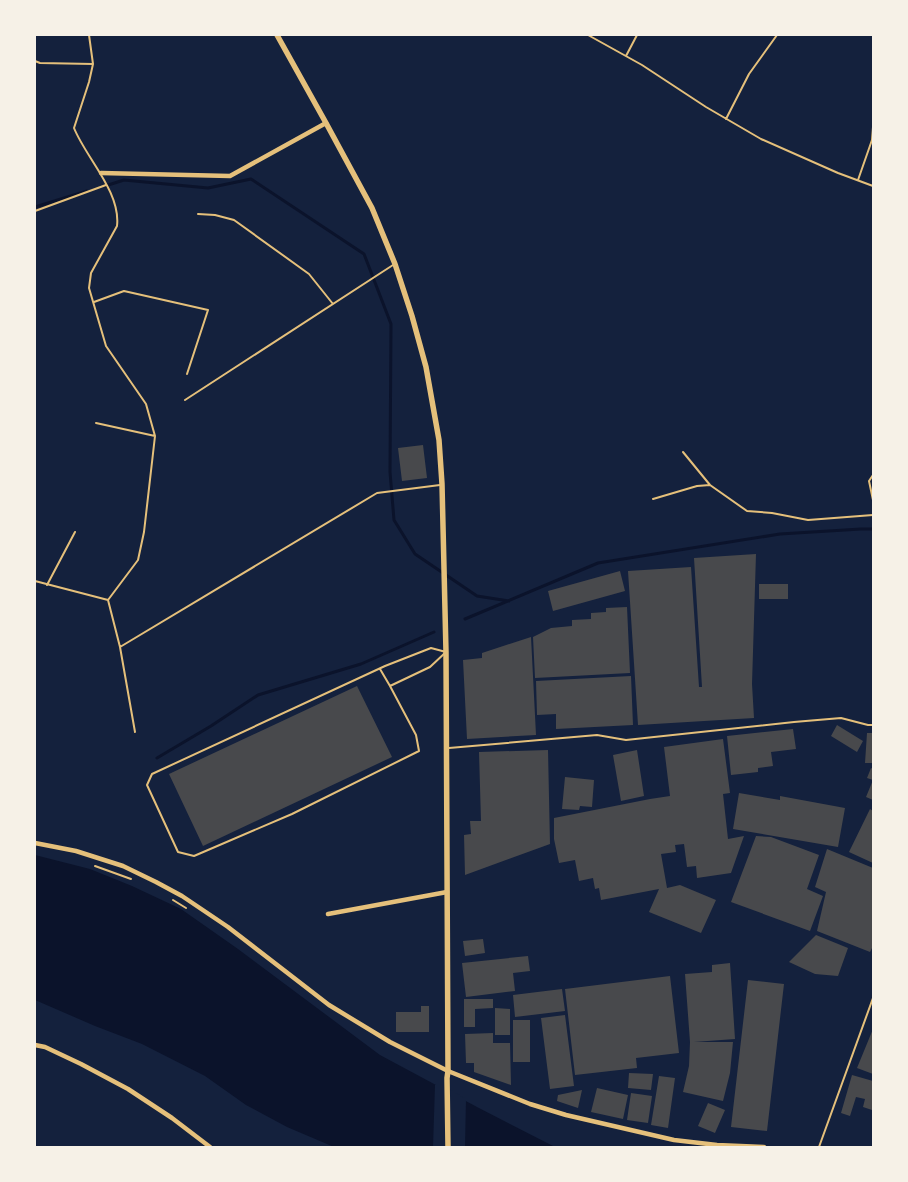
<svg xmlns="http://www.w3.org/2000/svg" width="908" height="1182" font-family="'Fira Sans',sans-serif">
<rect width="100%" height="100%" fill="#14213d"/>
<path fill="#0b132b" d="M35 855 90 869 132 886 181 909 238 949 380 1055 477 1107 555 1147H334L287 1127 246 1105 205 1076 142 1044 95 1026 35 1000Z"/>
<path fill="#14213d" d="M435 1085H442L466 1099 465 1147H433Z"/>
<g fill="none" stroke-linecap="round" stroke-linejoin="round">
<path stroke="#0b132b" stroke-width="3" d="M105 186 124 180 208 188 251 179 364 254 391 324 390 472 394 520 415 554 477 596 509 601
M35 207 87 191
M465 619 598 563 780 534 861 529H873
M157 758 211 726 258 695 361 664 434 632"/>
</g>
<path fill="#48494c" d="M423 445 427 478 402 481 398 448Z
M756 554 752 684 754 718 638 725 628 571 691 567 699 687H702L694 558Z
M620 571 625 591 553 611 548 591Z
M759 584H788V599H759Z
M627 607 630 673 535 678 533 637 551 628 572 626V620L591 619V613L606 612V608Z
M531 637 536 735 467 739 463 660 482 658V653Z
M631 676 633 725 556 729V714L537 715 536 681Z
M357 686 392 757 203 846 169 774Z
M837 725 863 741 857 752 831 736Z
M793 729 796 749 771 752 773 766 758 768V772L731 775 727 736Z
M867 733H873V763H865Z
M723 739 730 793 723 794 728 839 744 836 731 873 697 878 696 866 687 867 684 844 675 845 676 852 661 854 667 888 680 885 716 900 701 933 649 912 659 889 601 900 599 888 595 889 593 878 579 881 575 860 559 863 554 839V818L650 799 670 796 664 747Z
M548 750 550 844 465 875 464 835 471 834 470 821H481L479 752Z
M637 750 644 796 621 801 613 755Z
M871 768 873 769V800L866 797 873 780 867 778Z
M565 777 594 780 592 807 580 806 579 810 562 809Z
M739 793 780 800V796L845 808 838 847 733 829Z
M870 809 873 811V863L849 852Z
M756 836 771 837 819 855 807 889 823 896 810 931 731 902Z
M827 849 873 868V946L870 952 817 931 826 892 815 887Z
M816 935 848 948 838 976 815 974 789 962Z
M483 939 485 953 465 956 463 941Z
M528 956 530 971 513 973 515 991 466 997 462 963Z
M730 963 735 1039 694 1042H733L730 1073 723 1101 683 1092 689 1066 690 1042 685 974 712 972V965Z
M670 976 679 1053 636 1058 637 1068 575 1075 565 989Z
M748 980 784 984 767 1131 731 1127Z
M562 989 565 1011 515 1017 513 995Z
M464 999H493V1008L475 1009V1027H464Z
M421 1006H429V1032H396V1012H421Z
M495 1008 510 1009V1035H495Z
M565 1015 574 1086 550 1089 541 1018Z
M513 1020H530V1062H513Z
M873 1029V1074L857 1068Z
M493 1033V1043H510L511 1085 474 1072V1063H466L465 1034Z
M629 1073 653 1074 651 1090 628 1088Z
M852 1075 873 1081V1107L872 1110 863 1107 865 1099 856 1097 850 1116 841 1113Z
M659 1076 675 1078 668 1128 651 1125Z
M597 1088 628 1095 623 1119 591 1112Z
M582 1090 578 1108 557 1101 558 1095Z
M631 1093 652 1096 648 1123 627 1120Z
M708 1103 725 1110 715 1133 698 1126Z"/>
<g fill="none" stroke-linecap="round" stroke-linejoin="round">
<path stroke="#e5c07b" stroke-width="2" d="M95 866 131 879
M173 900 186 908"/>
<path stroke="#e5c07b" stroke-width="2" d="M89 35 93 64 89 82 74 128C86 158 121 192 117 226L91 273 89 288 106 346 146 404 155 436 144 532 138 560 108 600
M588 35 642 65 706 107 761 139 838 173 873 186
M626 56 637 35
M35 61 40 63 93 64
M726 119 749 74 777 35
M858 180 872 140 873 127
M35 211 106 185
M198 214 215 215 234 220 309 274 333 304
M94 302 124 291 208 310 187 374
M185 400 393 265
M96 423 155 436
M873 475 869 481 873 500
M710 485 747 511 772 513 808 520 873 515
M653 499 697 486 710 485 683 452
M35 581 108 600
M47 585 75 532
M108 600 120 647 135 732
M120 647 377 493 440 485
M431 648 446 652 430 667 390 686 416 735 419 751 292 814 194 856 178 852 147 785 152 774 385 666Z
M380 669 390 686
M449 748 597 735 626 740 794 722 841 718 868 725H873
M819 1147 873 998"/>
<path stroke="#e5c07b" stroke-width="4.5" d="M101 173 230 176 326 123
M35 843 76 851 123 866 156 882 182 896 228 927 329 1005 390 1042 448 1071 530 1104 566 1115 674 1140 717 1145 764 1147
M328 914 447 892
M35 1045 45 1047 81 1064 128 1089 172 1118 210 1147"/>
<path stroke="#e5c07b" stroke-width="5.5" d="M277 35 326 123 372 208 395 264 412 316 426 367 439 440 442 484 446 652 448 1071 447 1078 448 1147"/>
</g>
<rect width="908" height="1182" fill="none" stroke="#f6f1e7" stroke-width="72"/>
</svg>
